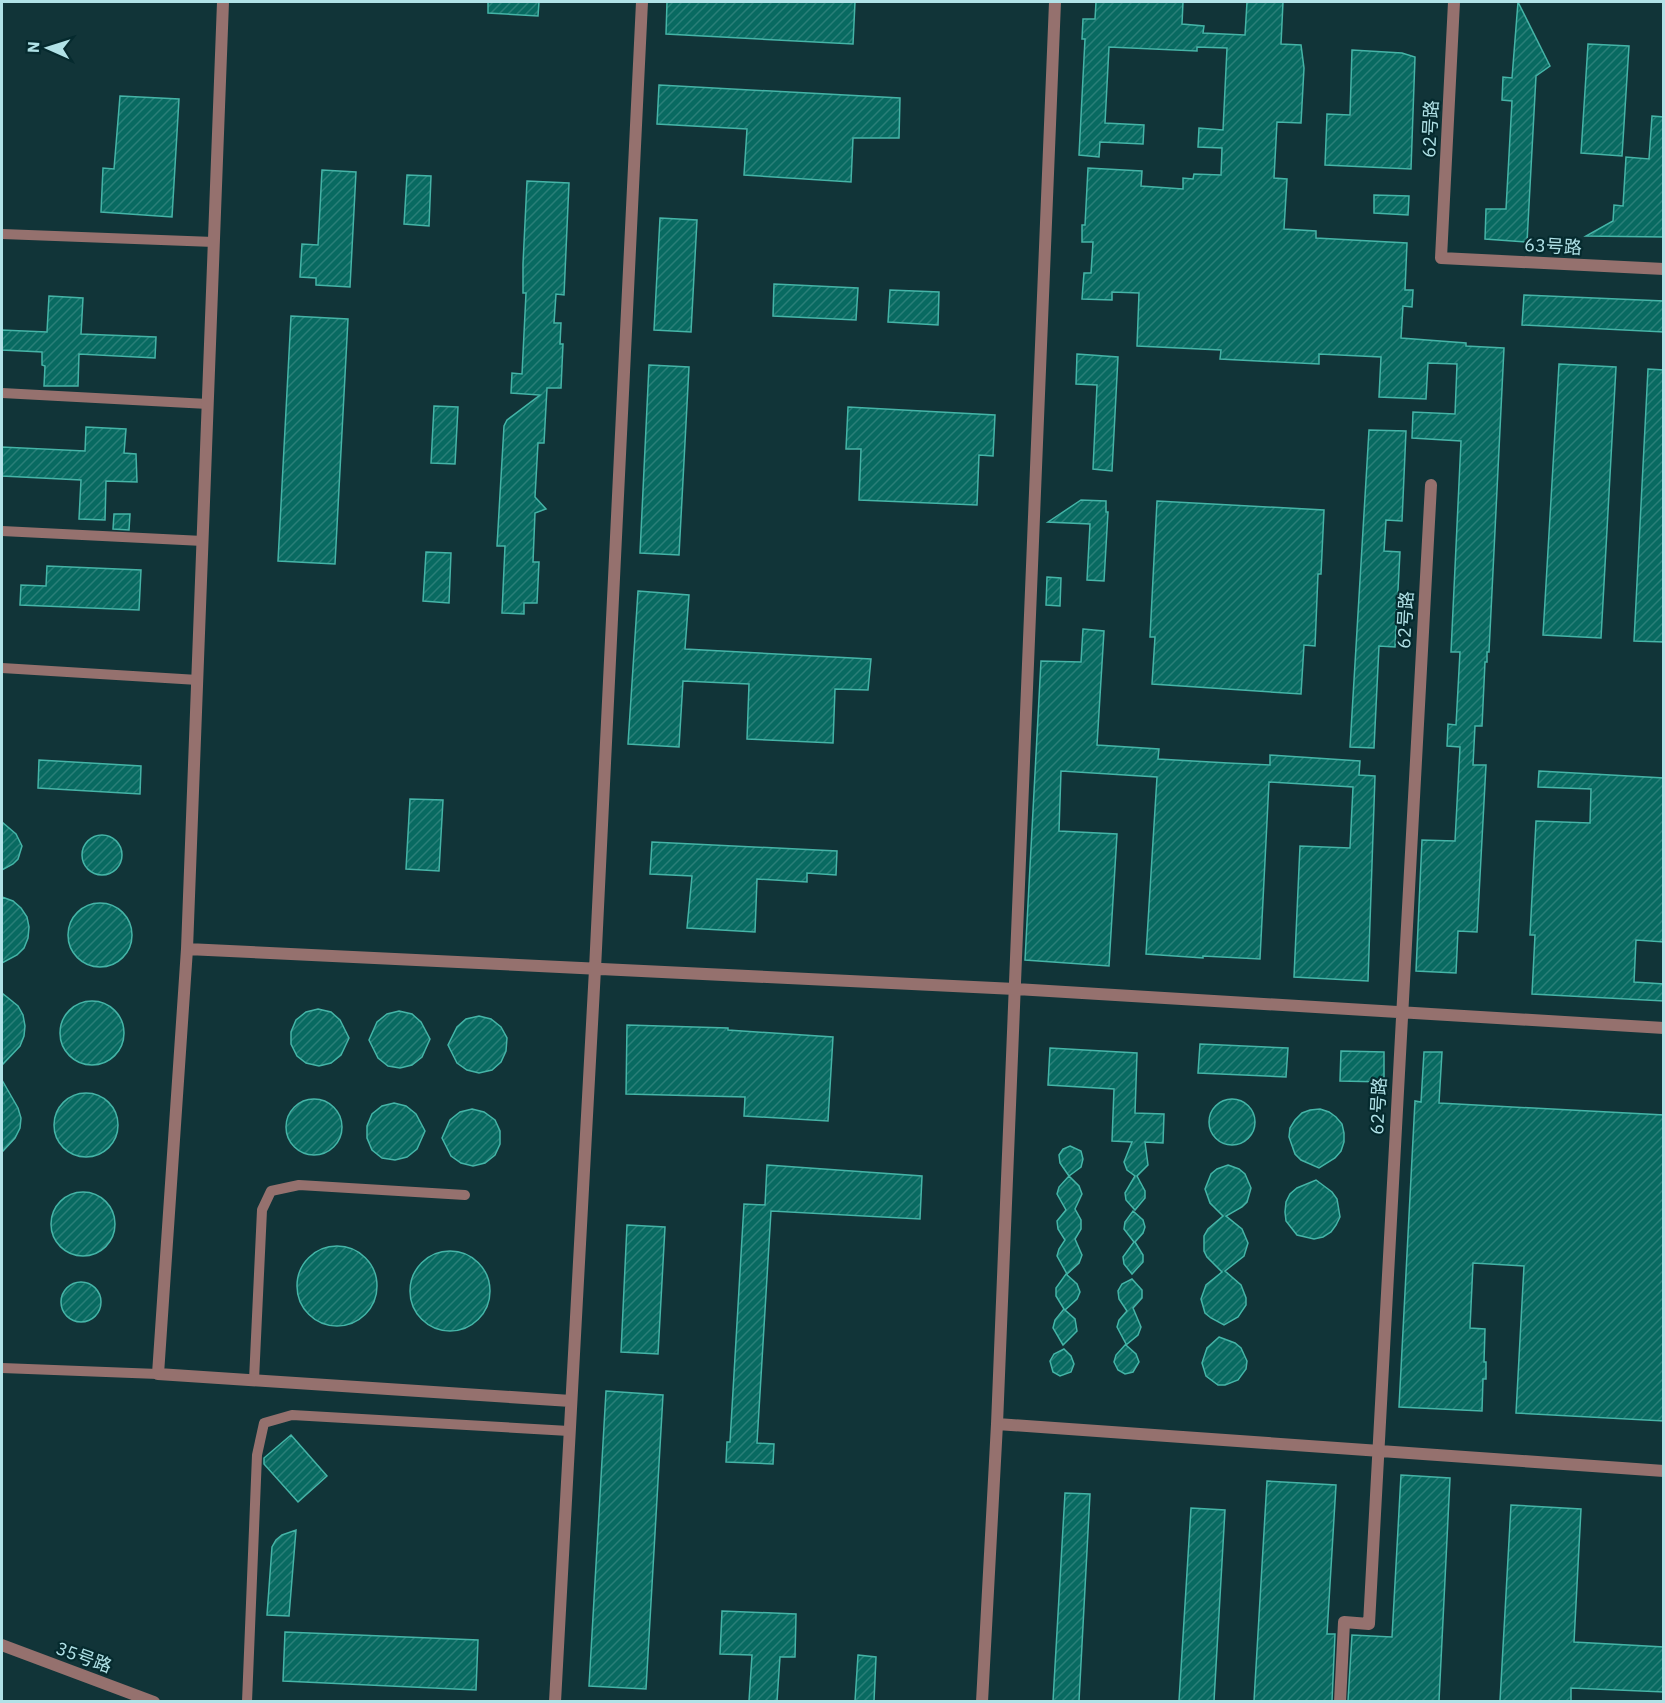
<svg xmlns="http://www.w3.org/2000/svg" width="1665" height="1703" font-family="'IBM Plex Sans','Noto Sans SC',sans-serif">
<defs>
<pattern id="building-hatch" width="6" height="6" patternUnits="userSpaceOnUse" patternTransform="scale(1.5)"><rect width="6" height="6" fill="#086a61"/><path d="M-1 1l2-2M0 6l6-6M5 7l2-2" fill="none" stroke="#2a7f78"/></pattern>
</defs>
<rect width="100%" height="100%" fill="#113438"/>
<path fill="url(#building-hatch)" stroke="#45b4a7" stroke-width="1.5" d="M488 2H539L538 16 488 13Z
M667 2H855L853 44 666 34Z
M1096 2H1183L1182 24 1204 26 1203 33 1245 35 1247 2H1283L1281 44 1301 45 1304 68 1301 123 1277 122 1274 178 1287 179 1284 229 1316 231V238L1407 243 1405 290H1413L1412 307 1403 306 1401 338 1466 343V346L1504 348 1489 652H1487V662H1485L1482 726H1475L1473 765H1486L1477 932 1458 931 1456 973 1416 971 1422 840 1455 841 1460 747 1447 746 1448 724 1456 725 1460 652H1451L1461 441 1412 438 1413 412 1455 414 1457 364 1428 363 1426 399 1379 397 1381 357 1319 354V364L1220 359 1221 350 1137 346 1139 293 1112 292V300L1082 299 1084 273H1091L1093 242H1082V225H1085L1088 168 1142 171 1141 186 1183 189V178L1193 179 1194 174 1221 175 1222 148 1198 147 1199 128 1223 130 1227 48 1197 47V51L1109 47 1105 123 1144 125 1143 144 1100 142 1099 157 1079 155 1085 39H1082L1083 19H1095Z
M1518 2 1550 66 1536 76 1527 242 1485 239 1486 209H1506L1512 101 1502 100 1503 77 1512 78Z
M1588 44 1629 46 1622 156 1581 153Z
M1352 50 1402 53 1415 57 1411 169 1325 165 1327 114 1350 115Z
M659 85 900 98 899 138H853L851 182 744 175 747 129 657 124Z
M120 96 179 99 172 217 101 212 103 168 114 169Z
M1652 116 1664 117V237L1586 236 1613 221 1614 205 1623 206 1626 157 1649 159Z
M322 170 356 172 350 287 316 285V278L300 277 302 244 318 245Z
M407 175 431 176 429 226 404 224Z
M527 181 569 183 564 295 556 294 554 323H561L560 344H563L561 388H547L544 443H538L535 497 546 509 535 513 533 562H539L537 603H524V614L502 613 505 546H497L504 426 507 420 540 395 511 393 512 373 522 374 526 293H523V264Z
M1374 195 1409 196 1408 215 1374 213Z
M660 218 697 220 691 332 654 330Z
M774 284 858 288 856 320 773 316Z
M890 290 939 292 938 325 888 322Z
M1524 295 1664 301V332L1522 325Z
M49 296 83 298 81 334 156 337 155 358 79 354 78 386H44L45 366 42 365V352L2 350V330L47 332Z
M291 316 348 319 335 564 278 561Z
M1077 354 1118 357 1112 471 1093 469 1097 385 1076 384Z
M1559 364 1616 367 1601 638 1543 635Z
M649 365 689 367 679 555 640 553Z
M1648 369 1664 370V642L1634 641Z
M434 406 458 407 455 464 431 463Z
M848 407 995 415 993 456 979 455 977 505 859 500 861 449H846Z
M86 427 126 429 124 453 136 454 137 482 106 481 105 520 79 519 81 480 2 476V447L85 451Z
M1369 430 1406 431 1402 521 1386 520 1384 551 1400 552 1395 647 1379 646 1374 748 1350 747Z
M1081 500 1106 501V512H1108L1104 581 1087 580 1090 524 1048 522Z
M1157 501 1324 510 1321 574H1318L1315 646 1304 645 1301 694 1152 684 1155 637H1150Z
M114 514H130L129 530 113 529Z
M426 552 451 553 449 603 423 601Z
M47 566 141 570 139 610 20 605 21 585 46 586Z
M1047 577 1061 578 1060 606 1046 605Z
M638 591 689 595 685 649 871 659 868 690 835 689 833 743 747 739 749 684 683 681 679 747 628 744Z
M1083 629 1104 631 1097 745 1159 749 1158 759 1228 763 1270 765V755L1360 761 1359 775 1375 776 1368 981 1294 977 1300 846 1350 848 1353 787 1269 782 1260 959 1203 956V958L1146 954 1157 777 1061 771 1059 831 1117 834 1109 966 1025 960 1041 661 1081 662Z
M39 760 141 766 140 794 38 788Z
M1539 771 1664 778V942L1636 940 1634 982 1664 984V1001L1532 994 1535 935H1530L1536 821 1590 823 1591 789 1538 787Z
M410 799 443 800 439 871 406 869Z
M2 822 16 834 22 846 18 859 13 864 2 870Z
M82 855a20 20 0 1 1 40 0a20 20 0 1 1-40 0Z
M652 842 837 851 836 875 807 873V882L757 879 755 932 687 928 692 876 650 874Z
M2 897 13 901 21 908 27 917 29 927 28 938 24 948 17 955 2 963Z
M68 935a32 32 0 1 1 64 0a32 32 0 1 1-64 0Z
M2 993 18 1006 23 1015 25 1026 24 1036 20 1046 2 1065Z
M60 1033a32 32 0 1 1 64 0a32 32 0 1 1-64 0Z
M318 1009 331 1012 340 1020 349 1038 341 1055 331 1063 319 1066 306 1063 297 1056 291 1044V1032L296 1020 306 1012Z
M399 1011 412 1014 421 1022 430 1039 422 1057 412 1065 400 1068 388 1066 378 1058 369 1040 377 1022 387 1014Z
M479 1016 491 1019 501 1027 507 1038 506 1051 501 1062 492 1070 479 1073 467 1070 457 1063 448 1045 457 1027 466 1019Z
M627 1025 728 1028V1030L833 1037 828 1121 744 1116 745 1097 626 1094Z
M1200 1044 1288 1048 1286 1077 1198 1073Z
M1050 1048 1137 1053 1135 1113 1164 1114 1163 1143 1145 1142 1148 1165 1137 1176 1145 1191V1198L1135 1210 1126 1200 1125 1193 1135 1176 1127 1170 1124 1162 1132 1142 1112 1141 1114 1089 1048 1085Z
M1341 1051 1384 1052V1082L1340 1081Z
M1424 1052H1442L1439 1103 1664 1115V1421L1516 1413 1524 1266 1473 1263 1470 1328 1485 1329 1484 1362H1486V1379H1483L1482 1411 1399 1407 1415 1101 1421 1102Z
M2 1080 18 1108 21 1118 20 1128 15 1138 2 1152Z
M54 1125a32 32 0 1 1 64 0a32 32 0 1 1-64 0Z
M286 1127a28 28 0 1 1 56 0a28 28 0 1 1-56 0Z
M1209 1122a23 23 0 1 1 46 0a23 23 0 1 1-46 0Z
M394 1103 406 1106 416 1114 425 1131 417 1149 407 1157 395 1160 382 1158 372 1150 367 1138V1126L372 1114 382 1106Z
M472 1109 484 1112 495 1120 500 1131V1144L495 1155 485 1163 473 1166 461 1163 451 1156 442 1138 450 1120 460 1112Z
M1320 1109 1329 1112 1336 1117 1342 1124 1344 1133V1142L1341 1151 1335 1158 1319 1168 1301 1160 1295 1154 1289 1137 1290 1128 1295 1120 1302 1113 1310 1110Z
M1070 1146 1081 1151 1083 1159 1081 1167 1069 1176 1079 1186 1082 1194 1075 1209 1081 1220V1229L1075 1239 1082 1255 1079 1263 1067 1274 1057 1256 1059 1249 1065 1240 1058 1229 1057 1221 1066 1210 1057 1194 1059 1187 1069 1176 1060 1163 1059 1155 1063 1149Z
M767 1165 922 1176 920 1219 771 1211 757 1443 774 1444 773 1464 726 1462 727 1442H730L744 1204 765 1205Z
M1228 1165 1239 1169 1245 1174 1251 1188 1247 1202 1242 1207 1226 1216 1242 1229 1248 1243 1244 1256 1225 1271 1241 1285 1246 1298V1305L1238 1317 1224 1325 1211 1318 1205 1313 1201 1299 1206 1285 1222 1272 1207 1257 1204 1251V1236L1208 1229 1223 1216 1210 1203 1205 1189 1211 1174 1217 1169Z
M1316 1180 1332 1192 1337 1199 1340 1217 1336 1225 1331 1232 1323 1237 1314 1239 1297 1235 1286 1221 1285 1212 1286 1202 1290 1194 1297 1188Z
M51 1224a32 32 0 1 1 64 0a32 32 0 1 1-64 0Z
M1133 1211 1143 1220 1145 1227 1143 1233 1135 1242 1143 1255V1262L1132 1274 1124 1264 1123 1257 1134 1242 1124 1229 1125 1222Z
M627 1225 665 1227 658 1354 621 1352Z
M297 1286a40 40 0 1 1 80 0a40 40 0 1 1-80 0Z
M410 1291a40 40 0 1 1 80 0a40 40 0 1 1-80 0Z
M1066 1274 1077 1284 1080 1292 1077 1299 1065 1310 1075 1319 1077 1331 1063 1345 1053 1328 1055 1320 1064 1309 1056 1296V1288Z
M1132 1279 1142 1290V1298L1133 1308 1141 1327 1138 1335 1126 1345 1136 1354 1139 1362 1133 1372 1125 1374 1118 1370 1114 1362 1116 1355 1126 1344 1117 1327 1119 1320 1127 1311 1119 1299 1118 1291 1122 1284Z
M61 1302a20 20 0 1 1 40 0a20 20 0 1 1-40 0Z
M1219 1337 1235 1343 1241 1348 1247 1361 1246 1369 1238 1380 1225 1385H1218L1206 1376 1202 1363 1207 1348Z
M1064 1349 1071 1356 1074 1364 1071 1372 1060 1376 1053 1372 1050 1361 1054 1354Z
M606 1391 663 1395 646 1689 589 1686Z
M291 1435 327 1476 298 1502 264 1464V1458Z
M1401 1475 1450 1478 1439 1701H1348L1352 1635 1392 1637Z
M1267 1481 1336 1485 1327 1634H1335L1332 1701H1254Z
M1065 1493 1090 1494 1079 1701H1053Z
M1511 1505 1581 1509 1574 1642 1664 1647V1692L1571 1688V1701H1500Z
M1191 1508 1225 1510 1214 1701H1179Z
M296 1530 289 1616 267 1615 272 1547 276 1540 282 1535Z
M722 1611 796 1614 795 1657H780L777 1701H749L752 1655 720 1654Z
M285 1632 478 1640 476 1690 283 1681Z
M858 1655 876 1657 874 1701H855Z"/>
<g fill="none" stroke-linecap="round" stroke-linejoin="round">
<path stroke="#95716e" stroke-width="10" d="M2 234 214 242
M2 393 208 404
M2 531 203 541
M2 668 198 680
M2 1368 158 1374
M254 1380 262 1210 271 1191 299 1185 465 1195
M247 1702 257 1455 264 1423 292 1415 569 1431"/>
<path stroke="#95716e" stroke-width="12" d="M223 2 187 949 158 1374 571 1401
M1454 2 1441 258 1664 269
M187 949 1015 989 1664 1028
M997 1424 1664 1471
M2 1645 154 1702
M555 1702 595 969 642 2
M982 1702 997 1424 1055 2
M1340 1702 1344 1622 1369 1624 1431 485"/>
</g>
<g text-anchor="middle" dominant-baseline="central" stroke-width="4.5" stroke-linejoin="round" paint-order="stroke">
<g font-size="18" fill="#b1e2e7" stroke="#052a2e">
<text transform="translate(1430 129) rotate(-87)">62号路</text>
<text transform="translate(1553 246) rotate(3)">63号路</text>
<text transform="translate(1405 620) rotate(-87)">62号路</text>
<text transform="translate(1378 1106) rotate(-87)">62号路</text>
<text transform="translate(84 1657) rotate(20)">35号路</text>
</g>
</g>
<rect width="1665" height="1703" fill="none" stroke="#b1e2e7" stroke-width="6"/>
<g transform="translate(48 48) rotate(273)" stroke="#052a2e" stroke-width="4.5" paint-order="stroke">
<path d="M0-4.5L10 22L0 15L-10 22Z" fill="#b1e2e7"/>
<text y="-9" font-size="16" font-weight="bold" text-anchor="middle" fill="#b1e2e7">N</text>
</g>
</svg>
